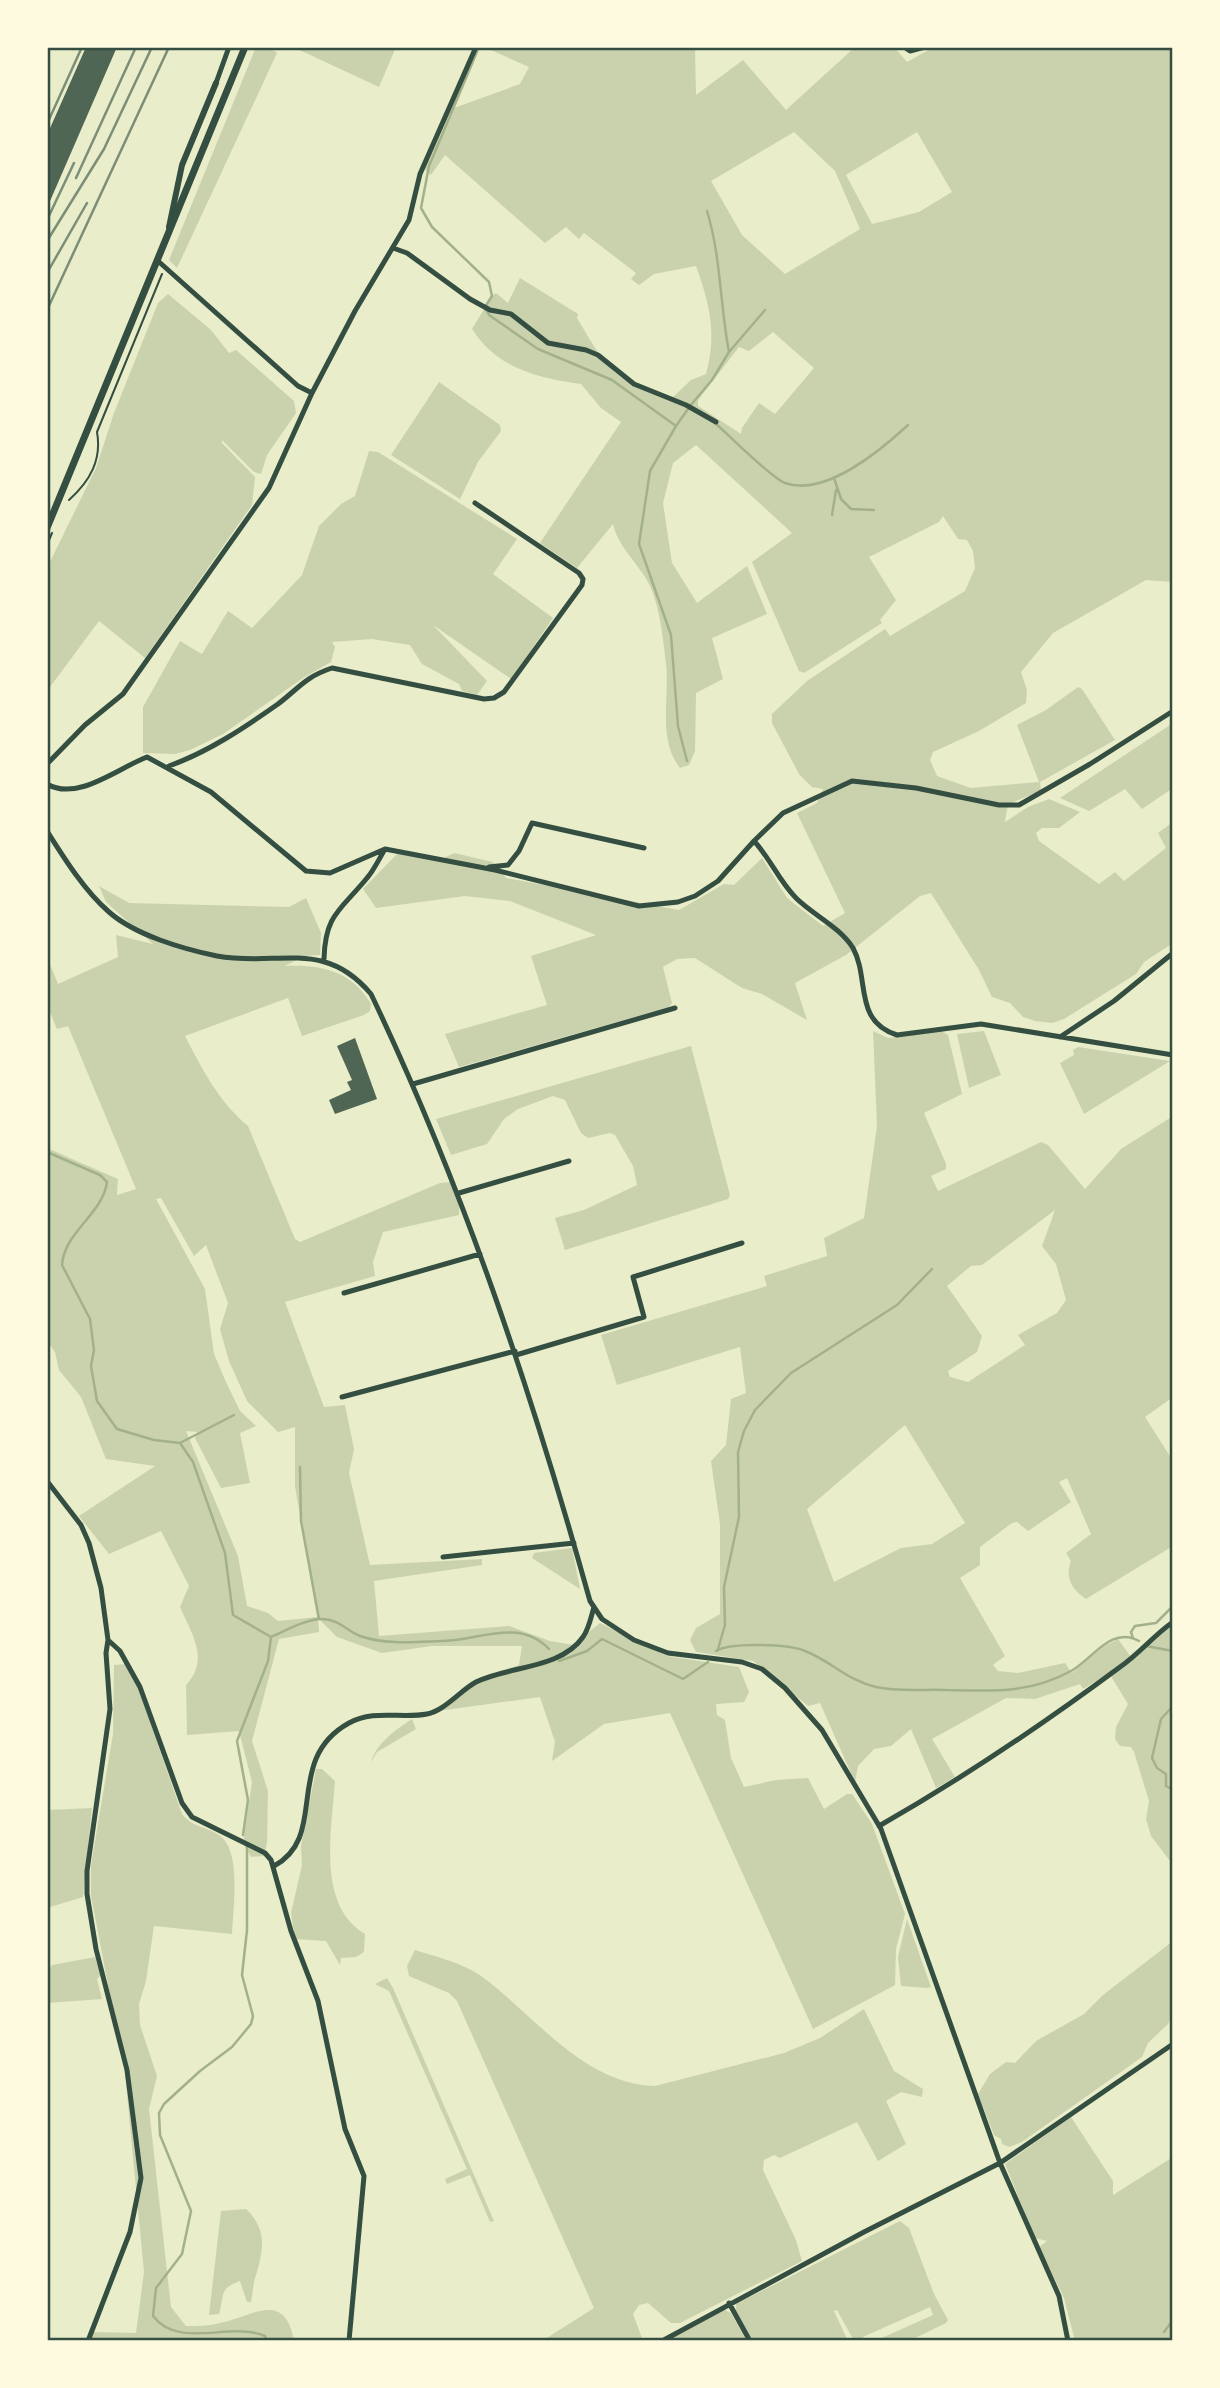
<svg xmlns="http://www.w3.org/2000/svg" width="1220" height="2388" font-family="Quicksand,sans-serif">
<rect width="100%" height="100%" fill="#e9edc9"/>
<path fill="#cad2ad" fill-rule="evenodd" d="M256 47H269L277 53 177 268 169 260Z
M293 47H396L379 87Z
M484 47H695L696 95 743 60 786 110 855 47H894L907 62 934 47H1173V582L1146 580 1053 633 1021 672 1027 690 1026 703 979 731 933 752 930 760 937 776 971 788 1039 782 1017 725 1046 710 1078 687 1082 689 1115 740 1040 782 1041 791 1008 804 1005 822 1028 807 1049 799 1080 812 1059 828H1042L1036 833 1039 841 1099 884 1115 872 1124 881 1166 848 1158 833 1173 822V943L1144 962 1136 974 1064 1019 1052 1023 1035 1021 1023 1017 1010 1003 992 997 979 970 931 893 920 896 846 955 795 983 807 1020 762 994 742 988 695 958 677 959 663 967 672 1003 669 1007 459 1067 445 1034 547 1005 531 956 596 935 510 901 465 896 376 908 363 889 398 853 442 859 454 853 493 862 506 878 679 910 724 884 734 885 762 858 787 898 823 926 845 913 797 813 817 803 823 789 812 787 799 774 772 723V714L807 681 885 629 890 636 965 591 975 568 973 551 967 540 958 539 943 516 939 522 869 557 896 600 880 620 882 623 804 673 799 671 752 562 792 533 696 445 673 463 663 503 672 563 697 603 747 566 767 614 712 638 723 679 696 693 695 751 689 765 680 768C657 738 670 698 666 663 663 639 660 606 649 584 637 561 619 549 613 524L577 568 540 543 621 422 601 408 581 384C537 378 497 368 472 329L492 296 496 293 508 303 520 278 578 314 577 318C609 371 611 379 671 399L691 380 706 374C717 334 710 305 696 266L654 274 639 285 631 279 636 273 584 233 579 239 566 227 545 243 445 155 431 175 424 169 454 108 520 84 529 67ZM794 132 835 171 860 229 785 274 742 235 711 181ZM917 132 952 192 919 212 872 224 846 175ZM773 332 814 368 775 414 759 403 742 428 741 434 698 406V400L739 347 749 351Z
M168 294 211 330 229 353 236 350 294 401 296 413 267 455 261 474 254 472 222 440V443L255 477 252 505 145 658 99 621 47 691V568L96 468 114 413 158 303Z
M439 382 500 425 501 431 478 462 460 499 391 455Z
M369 451 378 452 517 539 493 574 553 618 511 679 433 625 487 681 477 695 462 691 459 684 422 664 410 645 372 639 332 642 335 647 331 662 303 678 223 734 190 750 175 754 143 753V707L180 641 202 654 228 611 252 628 302 575 319 526 341 504 355 496Z
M1173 723V788L1142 809 1125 789 1089 811 1060 798Z
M99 886 129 903 289 907 306 898 321 933 320 955 304 956 285 966C321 964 352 971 371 1004L370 1011 364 1015 302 1036 288 998 185 1036C202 1069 219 1102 248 1126L295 1239 300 1242 440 1183 451 1182 459 1204V1215L383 1232 373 1262 375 1276 285 1302 324 1407 345 1405 354 1449 349 1473 370 1565 482 1559V1565L374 1581 379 1636 509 1626 550 1641 573 1645 600 1623 667 1656 739 1667 749 1692 744 1702 716 1704 717 1715 725 1720 731 1758 744 1787 776 1780 808 1778 824 1809 847 1794H852L872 1824 905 1914 896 1949 895 1985 813 2029 670 1713 604 1724 552 1761 555 1742 540 1697 438 1711 479 1679 519 1665 522 1646H432L382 1653 337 1637 318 1618 319 1632 279 1639 252 1741 268 1791 267 1843 264 1856 251 1857 243 1843 252 1782 239 1731 187 1735 186 1685C210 1659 192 1635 180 1607L189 1586 161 1531 109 1554 79 1516 155 1466 106 1459 81 1397 59 1370 55 1352 47 1341V1148L118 1179 117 1195 136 1189 68 1026 57 1029 47 1005V957L58 984 118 957 116 935 153 944 106 902ZM161 1198 194 1256 206 1245 228 1303 220 1329 229 1361 247 1401 278 1432 295 1427V1486L317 1617 278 1621 268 1613 247 1606 238 1556 186 1431 198 1432 195 1438 221 1488 250 1483 240 1433 256 1426 240 1411 226 1382 214 1354 205 1289 156 1199Z
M873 1031 888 1038 941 1031 948 1035 962 1094 924 1113 946 1164V1169L931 1176 938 1191 1041 1142 1048 1145 1085 1189 1121 1149 1173 1116V1397L1145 1417 1173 1461V1546L1086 1599C1071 1589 1065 1577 1071 1561L1066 1553 1091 1534 1067 1478 1059 1482 1071 1502 1028 1531 1017 1522 1012 1523 980 1547V1565L960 1578 1005 1656 993 1665 998 1671 1018 1673 1065 1663 1072 1673 1103 1647 1118 1639 1131 1657 1173 1620V1865L1151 1836 1146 1819 1149 1801 1134 1752 1131 1747 1120 1746 1115 1739 1116 1727 1128 1704 1109 1673 1083 1689 1080 1684 1035 1699 1006 1698 932 1739 955 1777 936 1788 911 1729 891 1746 874 1749 858 1766 855 1782 820 1703 808 1706 753 1661 696 1652 690 1640 696 1628 720 1614V1524L711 1461 726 1445 731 1399 746 1393 740 1347 617 1385 601 1335 767 1286 764 1276 827 1256 824 1238 864 1218 877 1126ZM1055 1210 1042 1246 1056 1264 1066 1300 1057 1313 1018 1335 1025 1345 968 1382 950 1377 948 1371 977 1352 982 1336 947 1286 971 1266 982 1265ZM905 1425 965 1523 932 1544 901 1548 834 1582 807 1509Z
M984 1031 1001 1075 969 1088 957 1034Z
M691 1046 730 1195 728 1199 565 1250 555 1218 584 1210 637 1185 633 1166 615 1135 610 1133 588 1138 581 1133 565 1100 553 1096 518 1109 504 1119 487 1144 451 1155 436 1119Z
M1078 1047 1170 1061 1084 1114 1060 1063 1074 1055 1073 1050Z
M572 1548 580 1589 532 1558 534 1553Z
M126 1664 138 1687 182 1814C193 1828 206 1826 219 1835 242 1850 233 1909 232 1934L154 1926 146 1981 139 2004 140 2025 157 2076 149 2109 171 2307 186 2326C197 2326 209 2326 220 2323 251 2317 285 2289 294 2341H90L93 2332 136 2333 144 2272 125 2073 91 1896V1865L113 1734 114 1665Z
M412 1719 416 1729 377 1752 371 1762C376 1744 396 1729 412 1719Z
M316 1769H322L335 1781C332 1829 316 1905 365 1934L364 1952 356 1957 341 1958 340 1965 326 1941 295 1939 291 1913 302 1865 301 1846Z
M92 1808 83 1897 47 1908V1810Z
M907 1919 931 1987 928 1988 901 1986 898 1957Z
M1173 1941V2013L1168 2024 1148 2043 1142 2057 1022 2142 1009 2147 1002 2144 1001 2139 994 2135 978 2094 990 2074 1006 2062 1015 2063 1036 2041 1084 2014 1103 1995Z
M415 1950C440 1958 468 1964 489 1982 539 2021 586 2084 655 2086L784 2053 820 2038 864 2009 894 2071 923 2089 922 2097 901 2092 886 2101 906 2144 878 2161 857 2122 780 2158 774 2155 764 2160 763 2170 796 2240 802 2261 680 2323H671L648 2303 639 2305 633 2314 643 2341H542L594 2308 457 2001 449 1993 409 1976 407 1966Z
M95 1957 101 1975 97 1979 102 1999 47 2003V1972L52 1965Z
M387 1978 393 1988 494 2221 490 2222 470 2175 447 2184 445 2179 467 2169 389 1991 375 1984Z
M1071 2117 1113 2181V2195L1173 2157V2341H1075L1064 2298 1039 2247 1047 2241 1035 2238 1005 2164Z
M246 2209C267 2229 264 2249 256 2275 253 2283 253 2293 251 2302H247L240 2281C218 2289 225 2295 219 2314L209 2315 221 2211Z
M900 2221 909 2228 934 2294 948 2320 946 2323 909 2341H875L933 2315 930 2307 863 2337 866 2341H854L837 2310 834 2311 848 2341H753L736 2311V2304Z
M723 2309 731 2313 747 2341H666Z"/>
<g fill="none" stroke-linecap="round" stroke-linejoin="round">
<path stroke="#a3b18a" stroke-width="2.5" d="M479 47 429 166 421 208 432 227 489 282 492 296 485 307 489 315 538 349 612 380 676 426 688 409
M729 352 765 310
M690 406 712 380 729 352C720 305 721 257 707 211
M715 423C730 436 770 477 785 483 825 497 881 450 908 425
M676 426 650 471 639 544 671 635 678 726 687 761
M834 478 841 499 851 509 874 510
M832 515 836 490
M47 1152 100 1175 107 1182C103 1214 64 1232 62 1265L90 1319 94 1350 91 1366 97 1401 117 1429 154 1440 180 1443 193 1462 225 1553 233 1615 271 1637 268 1661 237 1741 248 1800 243 1835
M180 1443 234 1415
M300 1467 301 1521 319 1619
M271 1637C285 1631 306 1619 322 1619 338 1619 346 1630 360 1636 386 1645 415 1642 441 1641 478 1641 518 1617 549 1649
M1133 1638 1131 1632 1135 1626 1156 1623 1173 1606
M1146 1646 1173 1651
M718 1649 725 1625 724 1587 739 1517 738 1452 744 1431 755 1410 791 1373 897 1305 932 1269
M716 1651C730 1642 789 1644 805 1651 831 1661 848 1681 876 1687 898 1692 924 1689 946 1690 992 1691 1029 1694 1071 1671 1092 1660 1111 1625 1139 1641
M559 1661 587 1651 602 1639 683 1679 708 1662
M1173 1706 1161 1719 1152 1758 1157 1768 1166 1774V1786L1173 1790
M1173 1823V1829
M247 1844V1930L242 1975 253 2016 251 2024 232 2047 200 2071 164 2104 159 2113 160 2135 191 2211 182 2254 156 2288 153 2316C179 2350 231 2321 265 2336L267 2341
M1164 2332 1173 2320"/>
</g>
<path fill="#4f6655" d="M86 47H117L47 208V135Z
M355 1038 377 1099 335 1114 329 1100 351 1090 347 1082 352 1080 337 1046Z"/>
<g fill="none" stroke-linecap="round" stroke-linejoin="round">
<path stroke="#344e41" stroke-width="2" d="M69 500C90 481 102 460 97 432L162 274
M47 545 52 533"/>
<path stroke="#344e41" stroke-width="5" d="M904 47 910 51 925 47
M216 83 229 47
M393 248 407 253 470 299 490 310 511 314 548 343 586 350 598 355 634 384 686 405 716 422
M158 261 298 386 312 393
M47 764 85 725 123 694 269 488 312 393 355 311 409 220 420 174 476 47
M169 766C208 752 244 728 278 704 299 688 305 677 332 668L484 699 494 698 504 692 582 585 583 579 579 573 475 503
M47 784C77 802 118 768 147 757L211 792 306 871 330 873 385 849C379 859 374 870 367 878 341 910 325 914 324 959
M47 831C64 858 84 890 109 912 135 935 183 949 217 956 278 967 324 938 371 994 464 1189 532 1393 590 1601L602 1619 634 1640 668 1653 742 1662 762 1669 785 1688 822 1730 881 1829 1000 2163 1059 2296 1068 2341
M754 841 783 813 852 781 916 788 999 805H1019L1090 764 1173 711
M385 849 495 870 639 906 678 902 695 896 718 881 754 841C770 858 779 881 796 898 813 915 840 927 853 948 870 979 853 1021 897 1035L981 1024 1173 1055
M489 867 508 865 519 851 532 823 644 848
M1060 1037 1114 1001 1173 953
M413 1084 675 1008
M459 1193 569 1161
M344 1293 480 1254
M516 1355 644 1317 633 1277 742 1243
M342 1397 515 1351
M47 1481 81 1525 89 1543 101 1588 108 1640 120 1651 140 1687 182 1803 192 1817 265 1853 271 1860 291 1931 318 2001 345 2129 364 2176 349 2341
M443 1557 574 1543
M879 1826C963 1778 1042 1725 1120 1667 1139 1654 1154 1635 1173 1622
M274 1866C330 1836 282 1760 349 1723 374 1709 401 1719 427 1714 444 1711 461 1690 476 1682 508 1666 561 1669 583 1637 589 1629 591 1617 594 1607
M729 2303 750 2341
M88 2341 130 2232 141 2178 127 2070 96 1949 87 1894V1871L110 1709 106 1653 108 1640
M662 2341 864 2232 1000 2163 1173 2044"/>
<path stroke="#344e41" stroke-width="6" d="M169 227 182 165 216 83"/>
<path stroke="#344e41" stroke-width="7" d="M47 528 245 47"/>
<path stroke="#7c8e77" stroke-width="2.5" d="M47 124 82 47
M76 178 136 47
M47 220 74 163
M47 241 104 149 152 47
M47 273 87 203
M47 310 169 47"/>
</g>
<rect width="1220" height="2388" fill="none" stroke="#fefae0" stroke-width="98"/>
<rect x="49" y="49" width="1122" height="2290" fill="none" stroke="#344e41" stroke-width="2.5"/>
</svg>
